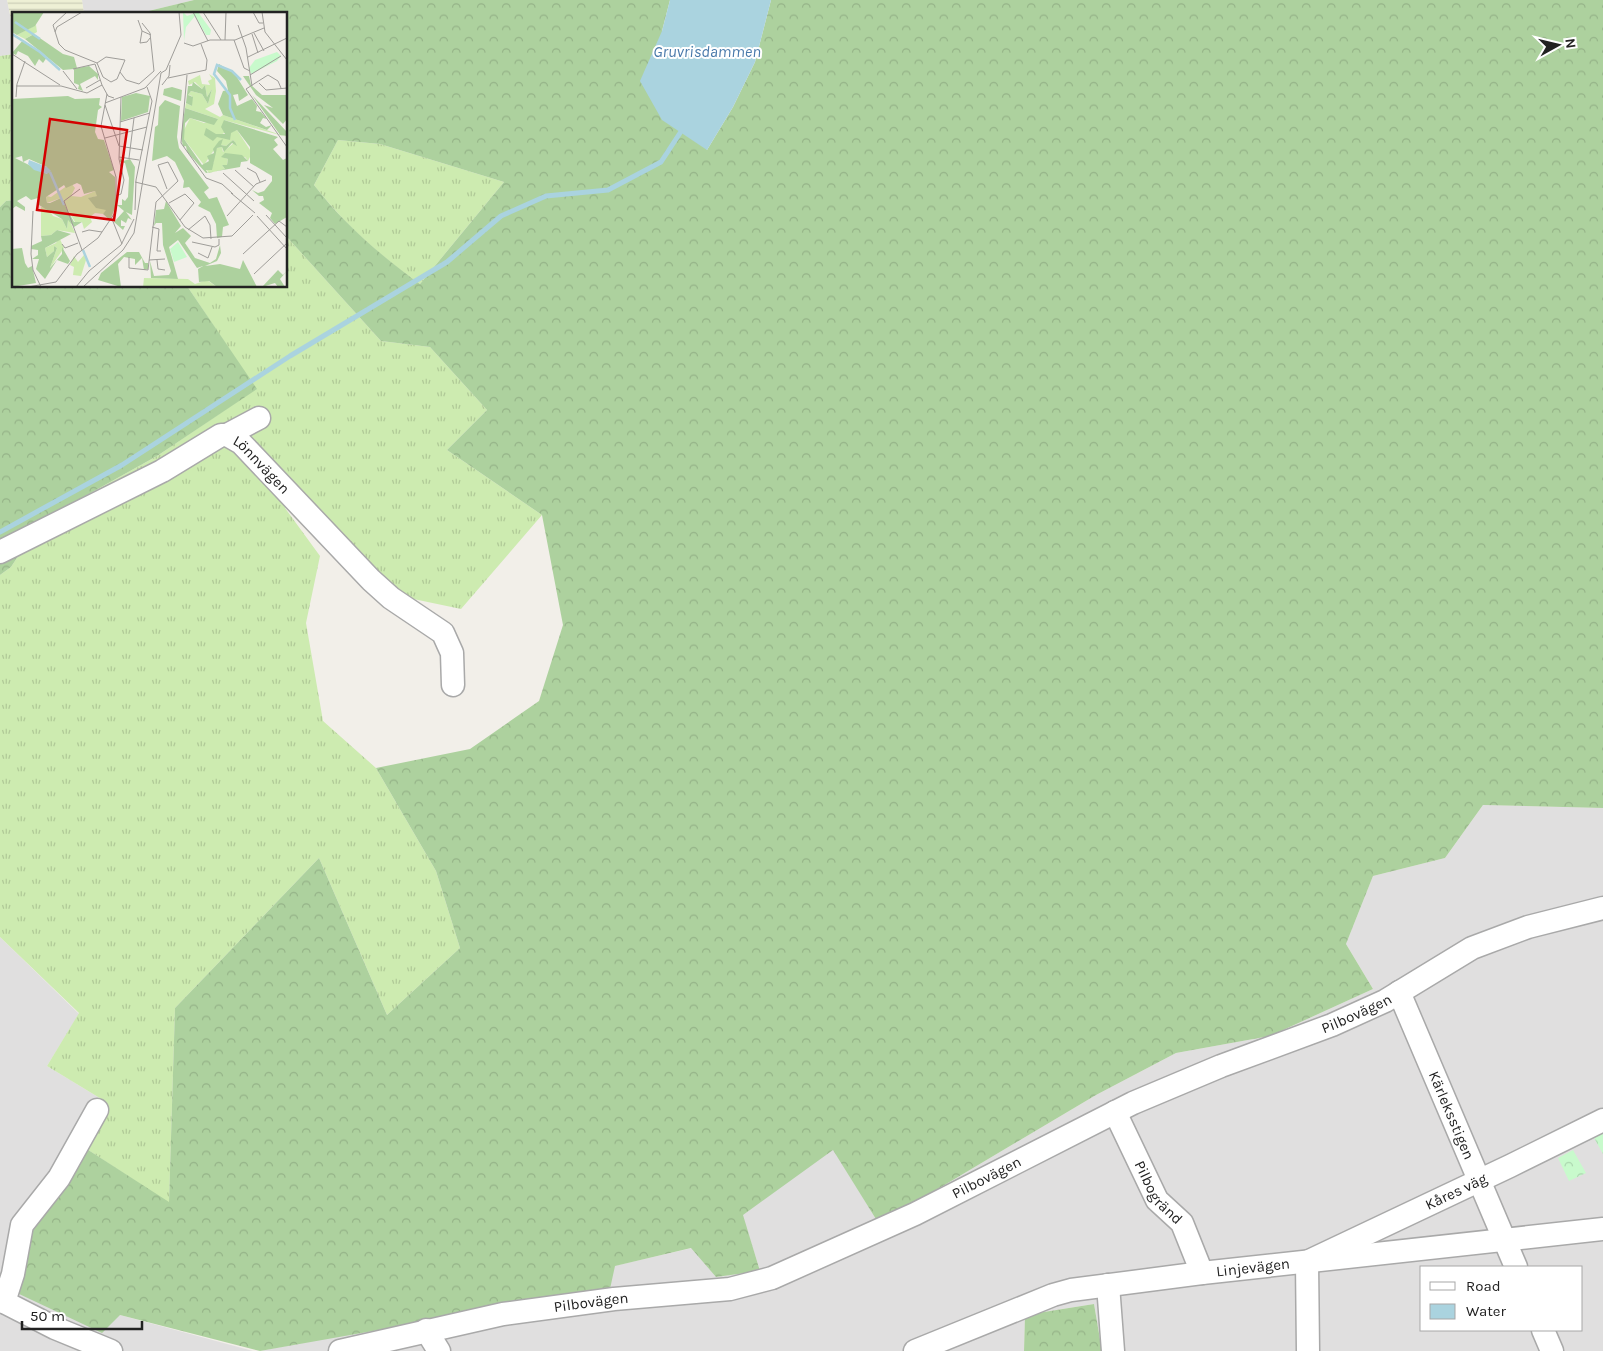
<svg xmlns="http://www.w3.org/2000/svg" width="1603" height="1351" font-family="Karla,sans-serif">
<defs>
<pattern id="farmland-rules" width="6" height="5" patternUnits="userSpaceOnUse" patternTransform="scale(1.25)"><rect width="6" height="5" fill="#eef0d5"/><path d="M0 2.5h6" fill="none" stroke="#ccceb7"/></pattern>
<pattern id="grass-tufts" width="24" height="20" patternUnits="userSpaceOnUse" patternTransform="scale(1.25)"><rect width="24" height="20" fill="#cdebb0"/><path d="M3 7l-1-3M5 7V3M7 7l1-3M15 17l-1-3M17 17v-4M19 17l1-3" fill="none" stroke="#b0c997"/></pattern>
<pattern id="forest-crowns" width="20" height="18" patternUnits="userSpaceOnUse" patternTransform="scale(1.25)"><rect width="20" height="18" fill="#add19e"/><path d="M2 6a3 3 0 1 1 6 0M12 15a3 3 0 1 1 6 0" fill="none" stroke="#95b388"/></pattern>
<pattern id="park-crowns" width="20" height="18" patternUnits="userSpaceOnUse" patternTransform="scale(1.25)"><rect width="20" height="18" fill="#c8facc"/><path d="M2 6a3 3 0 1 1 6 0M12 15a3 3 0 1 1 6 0" fill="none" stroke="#acd6af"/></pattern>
</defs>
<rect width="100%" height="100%" fill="#f2efe9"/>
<path fill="#e0dfdf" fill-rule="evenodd" d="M0 0H7L14 34V54L0 56Z
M82 0H194L136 14H84Z
M1483 805 1603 808V1351H1102L1094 1304 1025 1315 1024 1351H260L407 1323 614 1266 692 1248 716 1277 760 1270 742 1215 833 1149 879 1224 1096 1095 1176 1053 1270 1036 1373 989 1346 944 1373 876 1445 858ZM1422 1267H1582V1330H1422Z
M0 937 79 1014 47 1066 103 1100 0 1279Z
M0 1285 120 1315 253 1351H0Z"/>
<path fill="url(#farmland-rules)" d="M7 0H82L84 14H14V34Z"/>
<path fill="url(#grass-tufts)" d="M14 54V200L6 201 0 207V56Z
M338 140 380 144 504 182 420 284C380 256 344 224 314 185Z
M286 236 381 341 430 347 487 410 447 450 542 515 461 609 404 597 367 561 306 495 285 508 320 556 306 623 323 721 376 768 436 871 460 948 387 1015 319 858 175 1008 169 1203 79 1144 103 1100 47 1066 79 1013 0 937V575L11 567 42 520 157 456 256 389 187 286H286Z"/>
<path fill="url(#forest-crowns)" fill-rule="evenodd" d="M194 0H670L662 31 707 150 733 107 755 62 771 0H1603V808L1483 805 1445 858 1373 876 1346 944 1373 989 1270 1036 1176 1053 1096 1095 879 1224 833 1150 743 1215 760 1271 716 1277 691 1248 615 1266 610 1289 260 1351 120 1315 102 1333 0 1285 79 1144 169 1202 175 1008 319 858 387 1015 460 948 436 871 376 768 470 749 539 701 563 625 542 515 447 450 487 410 430 347 381 341 286 236V14H136ZM338 140 380 144 504 182 420 284C380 255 344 224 314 185Z
M14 200V286H187L257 389 157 456 42 520 11 567 0 575V207L6 201Z
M1094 1304 1102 1351H1024L1025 1315Z"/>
<path fill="url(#park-crowns)" d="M1603 1131V1154L1593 1136Z
M1573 1150 1586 1173 1569 1181 1558 1158Z"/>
<path fill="#aad3df" d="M670 0H771L755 62 733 107 707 150 662 120 640 81 662 31Z"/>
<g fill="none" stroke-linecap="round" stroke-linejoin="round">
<path stroke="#aad3df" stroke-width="5" d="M0 532 122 465 290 356 447 262 501 216 546 196 608 190 661 162 680 133"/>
<g stroke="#a9a9a9" stroke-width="25">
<g id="minor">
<path d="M227 435 259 418"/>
<path id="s1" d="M0 552 162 471 221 435H227L241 443 371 580 391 598 443 633 452 653 453 685"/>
<path id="s2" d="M1399 992 1516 1267"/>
<path id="s3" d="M1115 1112 1157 1200 1182 1223 1202 1273"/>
<path d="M1108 1285 1113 1351"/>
<path d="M0 1300 55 1328 111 1351"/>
<path d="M4 1302 13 1274 22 1225 59 1178 97 1110"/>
<path d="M426 1330 439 1351"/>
<path d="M1543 1330 1552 1351"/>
<path id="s4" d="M340 1351 503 1314 614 1299 730 1289 772 1278 915 1214 1133 1103 1221 1066 1332 1025 1385 1001 1472 948 1528 927 1603 908"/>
<path id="s5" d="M915 1351 1053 1295 1071 1290 1202 1273 1603 1229"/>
<path id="s6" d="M1308 1351 1307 1262 1510 1166 1603 1120"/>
</g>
</g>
<use href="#minor" stroke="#fff" stroke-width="22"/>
</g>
<g text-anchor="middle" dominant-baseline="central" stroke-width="4" stroke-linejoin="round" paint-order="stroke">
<g font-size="15" fill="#222" stroke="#fff">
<text stroke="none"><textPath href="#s1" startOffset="302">Lönnvägen</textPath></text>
<text stroke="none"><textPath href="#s4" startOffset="1081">Pilbovägen</textPath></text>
<text stroke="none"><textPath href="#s2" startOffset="134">Kärleksstigen</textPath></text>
<text stroke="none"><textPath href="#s4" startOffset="676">Pilbovägen</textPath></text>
<text stroke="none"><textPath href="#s3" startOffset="92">Pilbogränd</textPath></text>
<text stroke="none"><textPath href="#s6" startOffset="254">Kåres väg</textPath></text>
<text stroke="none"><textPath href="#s5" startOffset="351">Linjevägen</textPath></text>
<text stroke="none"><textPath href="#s4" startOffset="256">Pilbovägen</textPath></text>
</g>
<g font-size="16" font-style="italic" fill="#4a7aab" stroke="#fff">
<text x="707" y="51">Gruvrisdammen</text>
</g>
</g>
<g transform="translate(12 12)">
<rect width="275" height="275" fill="#f2efe9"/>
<path d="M24 13 25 20 13 27 5 23ZM197 62 203 66 204 79 202 92 193 97 208 105 211 103 275 125 212 108 214 120 205 125 225 118 240 141 236 149 233 145 213 146 216 147 215 153H210L213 157 197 161 194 157 202 150 200 146 205 136 210 135 211 140 223 130 221 128 214 134 209 133 208 129 192 153 172 127 170 122 178 106 192 111 206 107 173 96 174 91 180 94V84L176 83 179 79 190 82 196 92 200 77 195 85 193 73 190 77 183 70 177 73 176 69 188 63 190 72 198 73 196 69 200 67ZM59 171 63 176 59 184 69 185 83 179 86 184 77 186 95 198 91 202 83 201 78 205 80 210 72 217 70 210H63L49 186 35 191 34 184 39 185ZM29 195H35L41 204 50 207 55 217 56 208 58 209 63 221 45 218 39 223 29 224ZM47 225 52 236 38 256 45 236 42 234V239L35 245 33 236 44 231ZM72 243 74 248 69 264 61 263 62 255 58 253 62 244 66 250ZM132 266 176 267 183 272 195 268 205 275H131Z" fill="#cdebb0"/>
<path d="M0 0H32L23 14 5 23 0 20ZM22 22 51 42 62 45 65 56 77 54 86 62V68L83 64 68 72 71 79 66 77 67 73 62 71V57L51 58 13 27ZM11 28 35 45 31 51 27 47 23 54 16 44 6 39 4 43 0 41ZM207 52 223 62 236 83 227 89 226 82 221 83 225 94 240 87 245 94 244 99 249 100 255 107 251 106 248 111 254 115 260 113 255 118 211 103 206 92 211 79 216 78 214 69 205 59ZM231 64H237L239 73 250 83H275V107L271 112 252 93 261 96 244 83ZM181 70 190 77 193 73 195 85 200 77 196 92 190 82 179 79 176 83 181 85 180 94 174 91 176 74H180ZM160 75 170 78 169 89 151 83 152 77ZM124 81 138 84 136 100 109 109 110 85ZM240 83 275 120V124L268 123ZM56 84 63 87 88 86 87 93 90 95 86 98 83 120 86 127 92 128 102 158 97 160 103 165 104 194 98 208 91 202 94 198 84 196 76 186 85 184 83 179 72 182 69 173 65 171 54 176 52 173 34 185 35 191H38L49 186 62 210H70L62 215 56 208 55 217 50 207 27 193 26 186 19 188 14 184 5 189 13 195V199L4 194 0 197V87ZM10 144 11 150 17 147 35 155V162L3 146ZM153 88 168 94 165 125 167 136 197 176 192 180 197 187 205 185 217 213 211 215 210 225 205 226 204 212 198 200 186 194 189 190 177 175 171 176 172 169 163 150 155 144 140 149 143 115 146 113 147 95ZM173 96 206 107 202 113 178 106 173 111 172 127 190 153 197 149 195 144 202 141 201 137 207 129 211 127 209 133 214 134 221 128 223 130 225 134 220 131 212 140 210 135 205 136 200 158H194L196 161 213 157 210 153H215L216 147 209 145 213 141 230 143 236 149 229 150 228 155 194 161 175 140 174 134 171 135 169 124ZM212 108 266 125 262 128 266 133 261 137 271 148 275 146V205L263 212 258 206 260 201 247 191 252 188 251 184H247L240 178 246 181 252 179 260 169V164L238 151V135L225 118 219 121 218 128 205 125 201 129 192 123 194 116 204 122H213L209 115ZM108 146 111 149 118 147 123 155 120 203 114 200 120 208 116 206 114 211 109 208V214H113L111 218 102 210 112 199 105 193H110V187L113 189 116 185 117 166 113 151 108 150ZM154 189 169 214 163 221 171 216 179 224 173 231 183 246 198 251 204 247 208 233 209 241 205 249 193 254 208 252 228 257 231 248 245 275H205L197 269 187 270 186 257 191 254 185 256 166 228 157 235 166 267 139 266 138 249 142 264 157 263 159 259 151 233 150 211H144L142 214 144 198 152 197ZM45 218 59 222 33 236 35 245 42 239V234L45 236 38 256 50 242V235L58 249 56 252 45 248 33 267 24 257 27 247H20L26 243V238L19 237V234L30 229 29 224 39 223ZM10 236 13 251 16 256 20 254 24 271 0 275V237ZM115 240H127L133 251H136V257L132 258 130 246 123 253V247L112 245 106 252 109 275 86 268 89 261ZM266 258 271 263 275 259 268 267 273 275H266L263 271 250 275Z" fill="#add19e" fill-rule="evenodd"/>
<path d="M171 0 175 4 186 0 199 18 198 23H194L183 4 174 15 172 29ZM265 40 269 44 265 49 239 62 237 56 243 48ZM166 230 175 245 162 250 158 237Z" fill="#c8facc"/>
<path d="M17 148 35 155 39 159 35 162 22 158 16 152Z" fill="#aad3df"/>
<path fill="none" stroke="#aad3df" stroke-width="2.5" d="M3 10 28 27M0 22 28 40 48 58M223 108 218 96V83L202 62 205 53 220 59 229 68M38 160 52 193M71 238 78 255"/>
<path fill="none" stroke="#9f9d99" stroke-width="1" d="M55 0 41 13 47 32 53 38 85 51 91 65 99 70 105 67 113 48 94 45 85 51M181 0 196 29M191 0 209 28M241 0 247 11H251M250 0 253 20 275 48M126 8 130 19 139 23M130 11 138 21 142 59M226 13 234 36 240 74M130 19 128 31 135 30 138 26M43 20 45 15 70 0M242 21 252 39M240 22 246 41M213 28 214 0M222 28 232 56 238 59M172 31 181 34 198 28H223L252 16M0 42 48 73M236 45 275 26M61 57 83 52 90 73M51 59 65 77M108 60 114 68 127 72 142 59M175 63 169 131 194 166 210 172 221 182M238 63 269 44M156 66 194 58 195 48 189 32M247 71 254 78 275 76M150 73 157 64 158 53M4 74H49L75 81 90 73 96 84 102 86M74 76 88 68M269 76 266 69 256 63 234 77 275 135M4 85 5 72 13 49M93 91 133 76 149 59M93 93 107 134 131 138M108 110 138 101M93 126 135 115M107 145 127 148M117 146 122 106M235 156 244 161 248 170M223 158 242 175M211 161 242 189M123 170 144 175 173 215 191 226 220 224 241 203M68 177 52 189 70 238M219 181 243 201M104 184 109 182 112 168 107 147 109 85M157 191 173 182 182 191 168 208M123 198 124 168 140 89 135 75M21 199 19 242 21 258 29 275M254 203 275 226M215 204 244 172 254 168M245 204 275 237M100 207 110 232M140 215 147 217 145 239H149M176 218 193 204 198 213 199 227M70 220 77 218 90 220M180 230 203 235 207 233V227M50 232 53 236 66 231M186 241 196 246 200 235M231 242 267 209 275 215M117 245V256L136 258 144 190 166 169 156 150 146 153 155 177M137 248 153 247M145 248 146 257 153 258M242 262 275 231M16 275 44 270 65 242 86 226 104 199V165L89 114 95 82M64 275 77 259 109 233 122 207M71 275 111 238 122 221 149 61 154 58 169 23 167 0"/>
<path fill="#d40000" fill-opacity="0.15" stroke="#d40000" stroke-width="2.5" d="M38 107 115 118 102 208 25 198Z"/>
<rect width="275" height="275" fill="none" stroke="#222" stroke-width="2.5"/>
</g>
<rect x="1420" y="1266" width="162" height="65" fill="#ffffff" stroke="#a7a7a7"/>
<rect x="1430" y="1282" width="25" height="8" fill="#ffffff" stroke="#a7a7a7"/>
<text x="1466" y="1291" font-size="15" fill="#222222">Road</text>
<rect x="1430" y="1304" width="25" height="15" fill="#aad3df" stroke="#a7a7a7"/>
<text x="1466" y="1316" font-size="15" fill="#222222">Water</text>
<g transform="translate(1558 45) rotate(82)" stroke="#ffffff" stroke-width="4" paint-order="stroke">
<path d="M0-4L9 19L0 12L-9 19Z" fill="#222222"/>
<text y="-8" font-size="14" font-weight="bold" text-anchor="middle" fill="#222222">N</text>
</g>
<path d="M22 1321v8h120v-8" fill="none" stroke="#222222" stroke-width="2.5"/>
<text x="30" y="1321" font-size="15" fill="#222222" stroke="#ffffff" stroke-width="4" paint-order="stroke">50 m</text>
</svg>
